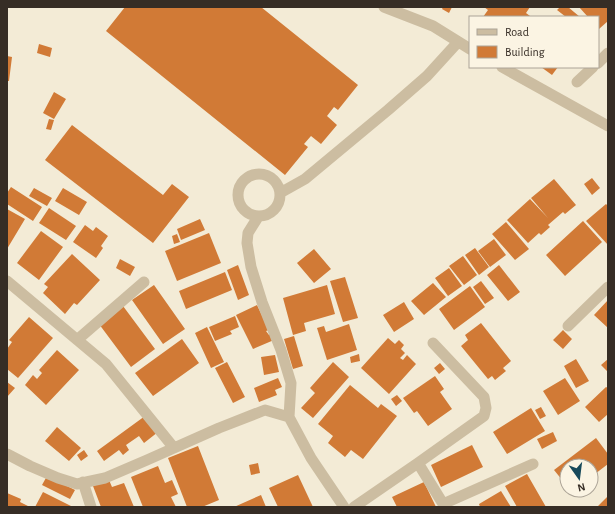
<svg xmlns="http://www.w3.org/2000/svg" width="615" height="514" font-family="'Alegreya Sans',sans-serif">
<rect width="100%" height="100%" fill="#f3ebd6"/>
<path fill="#d17a36" d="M125 7H261L358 85 338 110 334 107 327 116 337 125 321 144 311 136 304 144 308 147 285 175 106 31Z
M443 7H452L449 13 442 9Z
M484 7H530L526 13 530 16 529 17H483L488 10Z
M560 7H568L580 17H566L557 10Z
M579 7H608V21L599 29 598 28V17H588Z
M39 44 52 48 50 57 37 53Z
M7 56 12 57 9 81H7Z
M541 67H558L552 75Z
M54 92 66 99 54 119 43 113Z
M49 119 54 120 51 130 46 129Z
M72 125 163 195 172 184 189 197 153 243 45 160Z
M592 178 600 188 592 195 584 184Z
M554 179 576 205 565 214 563 212 548 225 550 227 541 235 539 233 528 243 507 220 530 199 548 218 531 198Z
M11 187 42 207 33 221 7 204V193Z
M34 188 52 198 47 206 29 196Z
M63 188 87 202 79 215 55 201Z
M606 204 608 206V245L586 221Z
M49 208 76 226 66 240 39 223Z
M7 209 25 219 7 249Z
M200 219 205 230 181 240 177 229Z
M583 221 602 242 565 276 546 255Z
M506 222 529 249 515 260 492 234Z
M85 225 93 231 96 227 108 236 101 246 103 248 96 258 73 242Z
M41 231 63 247 39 280 17 263Z
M209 233 221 263 177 281 165 251Z
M177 234 180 242 174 244 172 236Z
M494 239 506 255 490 267 478 251Z
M475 248 489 267 479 275 465 255Z
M314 249 331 269 314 283 297 263Z
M72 254 100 280 77 305 74 303 65 314 43 293 48 287 44 284Z
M463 256 477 275 464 285 449 266Z
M120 259 135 267 130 276 116 268Z
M238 265 249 295 238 300 227 270Z
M499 265 520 292 508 301 487 275Z
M449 268 462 286 448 296 435 278Z
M225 272 232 290 186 309 179 291Z
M345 277 358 318 343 322 330 281Z
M481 281 494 298 485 304 473 287Z
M433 283 446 297 424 315 411 301Z
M154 285 185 329 163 344 132 300Z
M327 285 335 314 304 323 306 331 293 335 283 298Z
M470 286 485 307 454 330 439 309Z
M608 300V328L594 315Z
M404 302 414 319 394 332 383 315Z
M257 305 269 330 266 331 269 335 271 334 274 340 253 349 236 315Z
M123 306 155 349 131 367 99 324Z
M235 316 239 327 230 331 232 334 215 341 209 327Z
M29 317 53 338 18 378 7 369V349L12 342 9 340Z
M481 323 511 361 503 368 506 371 495 380 492 376 488 379 461 346 468 340 465 335Z
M349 324 357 350 327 360 317 328 324 326 326 332Z
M207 327 224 362 211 368 195 333Z
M563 330 572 339 563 349 553 340Z
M294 336 303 366 293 369 284 339Z
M388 338 395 344 399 340 404 345 401 349 405 353 400 358 403 360 407 355 416 364 389 394 361 368Z
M182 339 199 363 153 396 135 373Z
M57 350 79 370 46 405 25 385 33 375 37 379 42 373 39 370Z
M359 354 360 361 351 363 350 357Z
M275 355 279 372 264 375 261 357Z
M576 359 589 381 576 388 564 366Z
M608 359V372L601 365Z
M227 362 245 397 233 403 215 368Z
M333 362 349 377 313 418 301 408 315 393 310 388Z
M440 363 445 369 439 374 434 368Z
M435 376 444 389 440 392 452 409 428 426 417 411 414 413 403 398Z
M278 378 282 387 275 390 277 395 259 402 254 388Z
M565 378 580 401 558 415 543 391Z
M7 382 15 388 7 397Z
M350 385 378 408 381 404 397 416 363 459 351 450 345 457 328 443 333 436 318 424Z
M606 387 608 388V414L599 422 585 407Z
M397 395 402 401 396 406 391 399Z
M541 407 546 416 540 419 535 410Z
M531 408 545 431 507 454 493 432Z
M145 416 158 432 144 443 139 436 126 445 129 450 123 455 119 450 104 461 97 451Z
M57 427 81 448 69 461 45 441Z
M553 432 557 441 542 449 537 439Z
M596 438 608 454V464L591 477V466H567V486L554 470Z
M472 445 483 467 441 487 431 465Z
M198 446 219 500 202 507H187L168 458Z
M84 450 88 456 81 461 77 455Z
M258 463 260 473 251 475 249 465Z
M158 466 165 483 172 480 178 494 171 497 176 507H143L131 477Z
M527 474 546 507H517L505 486Z
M298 475 313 507H278L269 488Z
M47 476 75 490 70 499 42 485Z
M109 480 112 487 124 483 134 507H101L93 486Z
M424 482 436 507H397L392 497Z
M501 491 511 507H480L479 504Z
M43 492 71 506V507H35Z
M7 493 21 499 20 502 30 507H7Z
M261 495 266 507H234Z
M608 496V507H597Z"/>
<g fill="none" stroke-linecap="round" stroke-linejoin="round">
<path stroke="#ccbda1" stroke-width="11" d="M384 7 433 26 470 49
M598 63 608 53
M502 67 608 126
M577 82 593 67
M238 195a21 21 0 1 1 42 0a21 21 0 1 1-42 0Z
M280 193 305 179 388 110 427 76 458 42
M258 217 248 233 247 243 251 267 262 302 281 350 291 383 289 417
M7 281 106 364 174 448
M568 326 608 287
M77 340 144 282
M7 454 30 466 58 478 77 484 105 478 147 460 219 428 265 410 289 417 311 458 344 507
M418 463 445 507
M83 482 91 507
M443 504 533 464
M354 507 418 463 484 416 486 408 484 397 433 343"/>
</g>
<rect width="615" height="514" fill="none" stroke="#362d25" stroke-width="16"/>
<rect x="469" y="16" width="130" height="52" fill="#fbf4e3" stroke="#aca497"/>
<rect x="477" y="29" width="20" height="6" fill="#ccbda1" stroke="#aca497"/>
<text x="505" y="36" font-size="12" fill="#362d25">Road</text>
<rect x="477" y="46" width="20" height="12" fill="#d17a36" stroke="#aca497"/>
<text x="505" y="56" font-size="12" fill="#362d25">Building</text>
<g transform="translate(579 478) rotate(166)"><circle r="19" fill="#fbf4e3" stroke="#aca497"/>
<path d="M0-3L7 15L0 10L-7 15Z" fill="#17495a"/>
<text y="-6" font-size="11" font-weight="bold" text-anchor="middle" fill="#362d25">N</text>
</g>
</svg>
